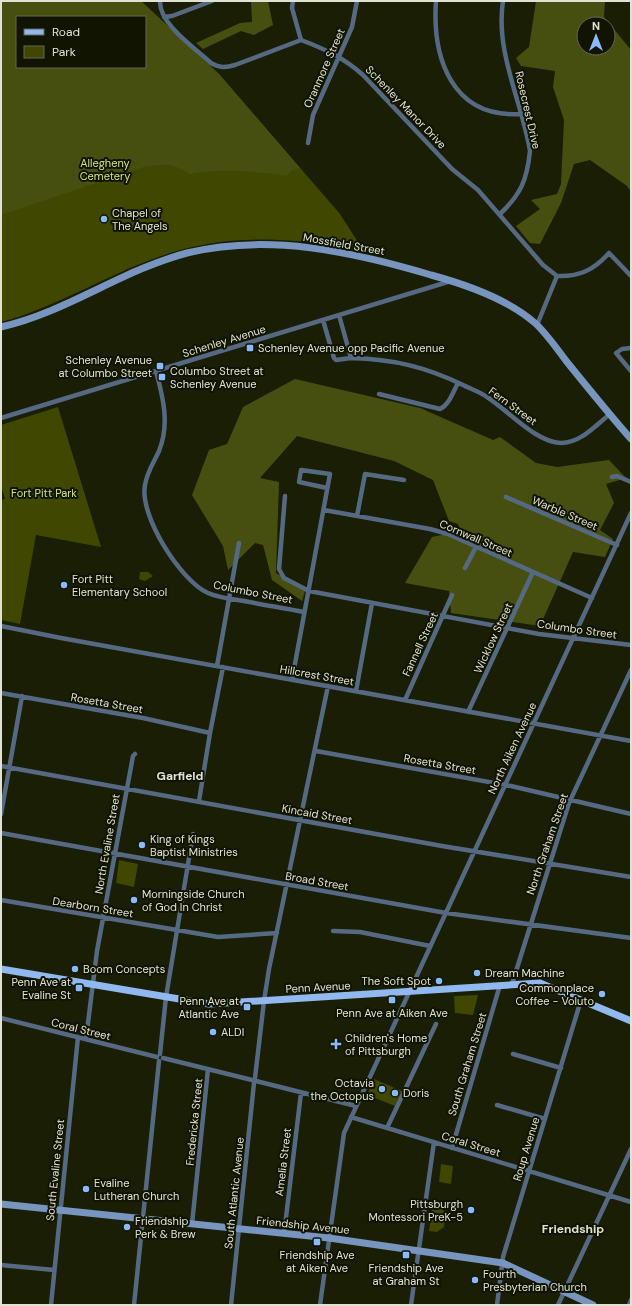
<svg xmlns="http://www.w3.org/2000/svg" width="632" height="1306" font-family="'DM Sans',sans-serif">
<rect width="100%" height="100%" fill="#1a1e04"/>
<path fill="#404700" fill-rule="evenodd" d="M1 1H141L219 74 340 214 365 253C300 236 225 233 161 256 106 275 57 307 1 322ZM17 17H145V67H17Z
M58 407 101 547 36 535 20 624 1 620V500L5 499 1 486V425Z
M140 572H148L153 576 145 581 139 579Z
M119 860 138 864 134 887 116 883Z
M478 995 473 1015 455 1013 454 996Z
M374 1079 402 1091 395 1106 367 1095Z
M441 1164 453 1166 451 1184 439 1182Z
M433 1203 443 1205 445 1220 444 1227 437 1232 429 1231Z"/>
<path fill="#474f10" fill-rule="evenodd" d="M1 1H141L219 74 300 168 291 171 287 176C254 171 222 168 190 174 170 162 167 164 144 167L1 215ZM17 17H145V67H17Z
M251 1H268L273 25 254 35 241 31 203 49 196 43 240 23 252 22Z
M536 1H605L604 17 631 50V192L627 186 590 160 574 164 561 203 540 244 530 243 516 226 540 209 531 200 557 194 561 184 564 120 553 87 555 71 521 66 516 58 529 47ZM584 24H608V48H584Z
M295 379 420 408 493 440 500 437 536 463 557 467 609 460 626 478 606 484 614 503 600 530 613 539 605 557 573 552 540 626 451 613 449 591 405 583 432 537 461 531 458 524 449 521 433 480 394 461 297 436 260 478 279 482 276 573 305 591 302 601 272 580 263 545 255 543 228 570 223 546 192 495 209 450 227 444 243 407Z"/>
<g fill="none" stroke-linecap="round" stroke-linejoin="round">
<path stroke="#566983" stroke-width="4.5" d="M160 1C159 24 195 48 211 63 220 68 225 68 235 65L301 40C325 49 344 58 363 75L452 169 478 190 543 265 557 276C579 277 594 270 609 253L631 276
M293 1 292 8 301 40
M436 1C432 58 452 118 520 114
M164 17 172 16 212 1
M308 143 313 115 352 27 357 1
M500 214C521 194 527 180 530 151 522 102 495 52 503 1
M323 320 334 358 336 360 351 358 339 315
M537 325 557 276
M631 348 622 349 616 353 631 371
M351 358C393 359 426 367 463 385 471 389 480 392 487 397 509 411 535 442 561 443 581 443 596 425 610 414
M156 371C163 397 170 424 159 451 154 462 147 472 145 485 139 516 181 581 208 593 219 598 232 599 244 601 264 605 284 608 304 612
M379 394 440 409C449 405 453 392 458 383
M1 418 451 281
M612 477 617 476 631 482
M285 496 279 569 284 578 309 591 539 634 631 645
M506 497 617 545
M324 510 430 529 448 534 592 598
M357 516 365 474 404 480
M465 568 476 547
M1 626 61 638 631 741
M217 666 239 543
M292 680 330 474 301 470 299 482 327 488
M356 691 372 603
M1 693 143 718 210 733
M405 700 452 595
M468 712 533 572
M316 751 511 786 631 814
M1 766 442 846 631 877
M199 801 210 733 223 667
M1 814 22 696
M1 833 446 913 631 938
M1 900 218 937 277 933
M333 931 360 932 430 946
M512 984 569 803 631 670
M1 1018 157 1057
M86 1039 97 951 133 756 135 754
M160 1054 166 997 193 834
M513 1054 561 1068
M163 1058 252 1080
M255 1078 264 1001 269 969 328 686
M256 1081 356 1106
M497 1105 545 1119
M351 1117 631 1202
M387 1128 436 1024
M452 1148 500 985
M192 1224 208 1069
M284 1234 301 1093
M1 1265 54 1270
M51 1305 78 1037
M134 1305 159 1061
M231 1305 254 1083
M320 1305 344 1133 631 513
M411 1305 434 1142
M497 1305 503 1257 581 1000
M558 1305 631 1149
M629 1305 631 1300"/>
<path stroke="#7895bf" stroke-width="7" d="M1 327C67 312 122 270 187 253 268 233 354 252 431 275 464 284 509 300 535 323 547 334 557 349 567 362 588 388 609 414 631 439
M1 1204 329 1238 503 1263 593 1305"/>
<path stroke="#91b8ef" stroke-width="7" d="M1 969 209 1004 540 983 631 1021"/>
</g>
<g fill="#8bbafc" stroke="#111400" stroke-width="1.5">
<circle cx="104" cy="219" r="4"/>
<rect x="246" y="344" width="8" height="8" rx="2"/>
<rect x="156" y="362" width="8" height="8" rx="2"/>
<rect x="158" y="373" width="8" height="8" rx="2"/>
<circle cx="64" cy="585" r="4"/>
<circle cx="142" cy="845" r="4"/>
<circle cx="134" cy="900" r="4"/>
<circle cx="75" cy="969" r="4"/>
<circle cx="477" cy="973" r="4"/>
<circle cx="439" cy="981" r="4"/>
<rect x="75" y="984" width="8" height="8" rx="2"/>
<circle cx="602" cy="994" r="4"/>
<rect x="388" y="996" width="8" height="8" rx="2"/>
<rect x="243" y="1003" width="8" height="8" rx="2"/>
<circle cx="213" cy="1032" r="4"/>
<path d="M334 1038h4v4h4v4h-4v4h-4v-4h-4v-4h4z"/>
<circle cx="382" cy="1089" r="4"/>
<circle cx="395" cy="1093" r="4"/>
<circle cx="86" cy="1189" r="4"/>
<circle cx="471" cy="1210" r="4"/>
<circle cx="127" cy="1227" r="4"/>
<rect x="313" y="1238" width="8" height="8" rx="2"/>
<rect x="402" y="1251" width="8" height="8" rx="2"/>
<circle cx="475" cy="1280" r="4"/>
</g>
<g text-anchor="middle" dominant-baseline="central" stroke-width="4" stroke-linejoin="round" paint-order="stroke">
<g font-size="11" fill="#e0e3d4" stroke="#111400">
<text transform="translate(324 68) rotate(-66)">Oranmore Street</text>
<text transform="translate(406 107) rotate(46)">Schenley Manor Drive</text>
<text transform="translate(528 110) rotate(77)">Rosecrest Drive</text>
<text transform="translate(344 244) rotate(10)">Mossfield Street</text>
<text transform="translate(224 341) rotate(-17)">Schenley Avenue</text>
<text transform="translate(513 406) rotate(36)">Fern Street</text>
<text transform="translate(565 513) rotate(23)">Warble Street</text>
<text transform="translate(476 538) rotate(23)">Cornwall Street</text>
<text transform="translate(253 592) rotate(11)">Columbo Street</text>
<text transform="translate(577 629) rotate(8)">Columbo Street</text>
<text transform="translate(493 638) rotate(-65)">Wicklow Street</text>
<text transform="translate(420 644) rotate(-65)">Fannell Street</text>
<text transform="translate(317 675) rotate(10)">Hillcrest Street</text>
<text transform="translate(107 703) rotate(10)">Rosetta Street</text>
<text transform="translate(512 748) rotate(-65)">North Aiken Avenue</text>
<text transform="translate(440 764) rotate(10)">Rosetta Street</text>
<text transform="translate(317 814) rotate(10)">Kincaid Street</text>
<text transform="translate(107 844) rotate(-80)">North Evaline Street</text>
<text transform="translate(547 844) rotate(-71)">North Graham Street</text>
<text transform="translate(317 881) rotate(10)">Broad Street</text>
<text transform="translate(93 907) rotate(9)">Dearborn Street</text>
<text transform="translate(318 987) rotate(-3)">Penn Avenue</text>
<text transform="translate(81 1029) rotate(14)">Coral Street</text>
<text transform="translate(467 1064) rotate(-73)">South Graham Street</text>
<text transform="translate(194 1122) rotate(-84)">Fredericka Street</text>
<text transform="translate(471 1144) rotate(17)">Coral Street</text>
<text transform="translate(526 1149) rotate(-73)">Roup Avenue</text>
<text transform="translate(283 1162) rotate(-83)">Amelia Street</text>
<text transform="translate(55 1170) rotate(-84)">South Evaline Street</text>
<text transform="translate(234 1193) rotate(-84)">South Atlantic Avenue</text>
<text transform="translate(303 1225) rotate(6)">Friendship Avenue</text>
</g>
<g font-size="11" fill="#d3e377" stroke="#111400">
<text x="105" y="163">Allegheny<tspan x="105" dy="13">Cemetery</tspan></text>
<text x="44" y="493">Fort Pitt Park</text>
</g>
<g font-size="11" fill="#e0e3d4" stroke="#111400" text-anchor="start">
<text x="112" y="213">Chapel of<tspan x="112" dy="13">The Angels</tspan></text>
<text x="258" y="348">Schenley Avenue opp Pacific Avenue</text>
<text x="152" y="360" text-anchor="end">Schenley Avenue<tspan x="152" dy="13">at Columbo Street</tspan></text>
<text x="170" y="371">Columbo Street at<tspan x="170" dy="13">Schenley Avenue</tspan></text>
<text x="72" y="579">Fort Pitt<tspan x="72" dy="13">Elementary School</tspan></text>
<text x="150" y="839">King of Kings<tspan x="150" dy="13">Baptist Ministries</tspan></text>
<text x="142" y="894">Morningside Church<tspan x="142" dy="13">of God In Christ</tspan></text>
<text x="83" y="969">Boom Concepts</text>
<text x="485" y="973">Dream Machine</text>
<text x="431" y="981" text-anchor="end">The Soft Spot</text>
<text x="71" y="982" text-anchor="end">Penn Ave at<tspan x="71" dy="13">Evaline St</tspan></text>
<text x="594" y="988" text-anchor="end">Commonplace<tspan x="594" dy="13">Coffee - Voluto</tspan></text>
<text x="239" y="1001" text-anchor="end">Penn Ave at<tspan x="239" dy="13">Atlantic Ave</tspan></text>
<text x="392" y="1013" text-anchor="middle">Penn Ave at Aiken Ave</text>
<text x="221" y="1032">ALDI</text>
<text x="345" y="1038">Children's Home<tspan x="345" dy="13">of Pittsburgh</tspan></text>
<text x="374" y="1083" text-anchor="end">Octavia<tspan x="374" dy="13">the Octopus</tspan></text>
<text x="403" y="1093">Doris</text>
<text x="94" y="1183">Evaline<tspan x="94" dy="13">Lutheran Church</tspan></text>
<text x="463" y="1204" text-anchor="end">Pittsburgh<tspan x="463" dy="13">Montessori PreK-5</tspan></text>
<text x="135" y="1221">Friendship<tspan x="135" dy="13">Perk &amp; Brew</tspan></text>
<text x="317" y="1255" text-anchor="middle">Friendship Ave<tspan x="317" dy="13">at Aiken Ave</tspan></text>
<text x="406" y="1268" text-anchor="middle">Friendship Ave<tspan x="406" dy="13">at Graham St</tspan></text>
<text x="483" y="1274">Fourth<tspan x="483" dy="13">Presbyterian Church</tspan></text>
</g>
<g font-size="12" font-weight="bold" fill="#e0e3d4" stroke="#111400">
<text x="180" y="776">Garfield</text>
<text x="573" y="1229">Friendship</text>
</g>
</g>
<rect width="632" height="1306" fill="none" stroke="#e0e3d4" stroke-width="4"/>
<rect x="16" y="16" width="130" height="52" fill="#111400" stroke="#646755"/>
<rect x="24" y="29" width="20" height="6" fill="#91b8ef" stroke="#646755"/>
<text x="52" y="36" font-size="12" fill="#e0e3d4">Road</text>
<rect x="24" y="46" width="20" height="12" fill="#404700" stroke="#646755"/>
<text x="52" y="56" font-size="12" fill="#e0e3d4">Park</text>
<g transform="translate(596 36)"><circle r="19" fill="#111400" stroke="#646755"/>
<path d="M0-3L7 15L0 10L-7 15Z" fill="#8bbafc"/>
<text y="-6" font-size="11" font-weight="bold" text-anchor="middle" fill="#e0e3d4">N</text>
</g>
</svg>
